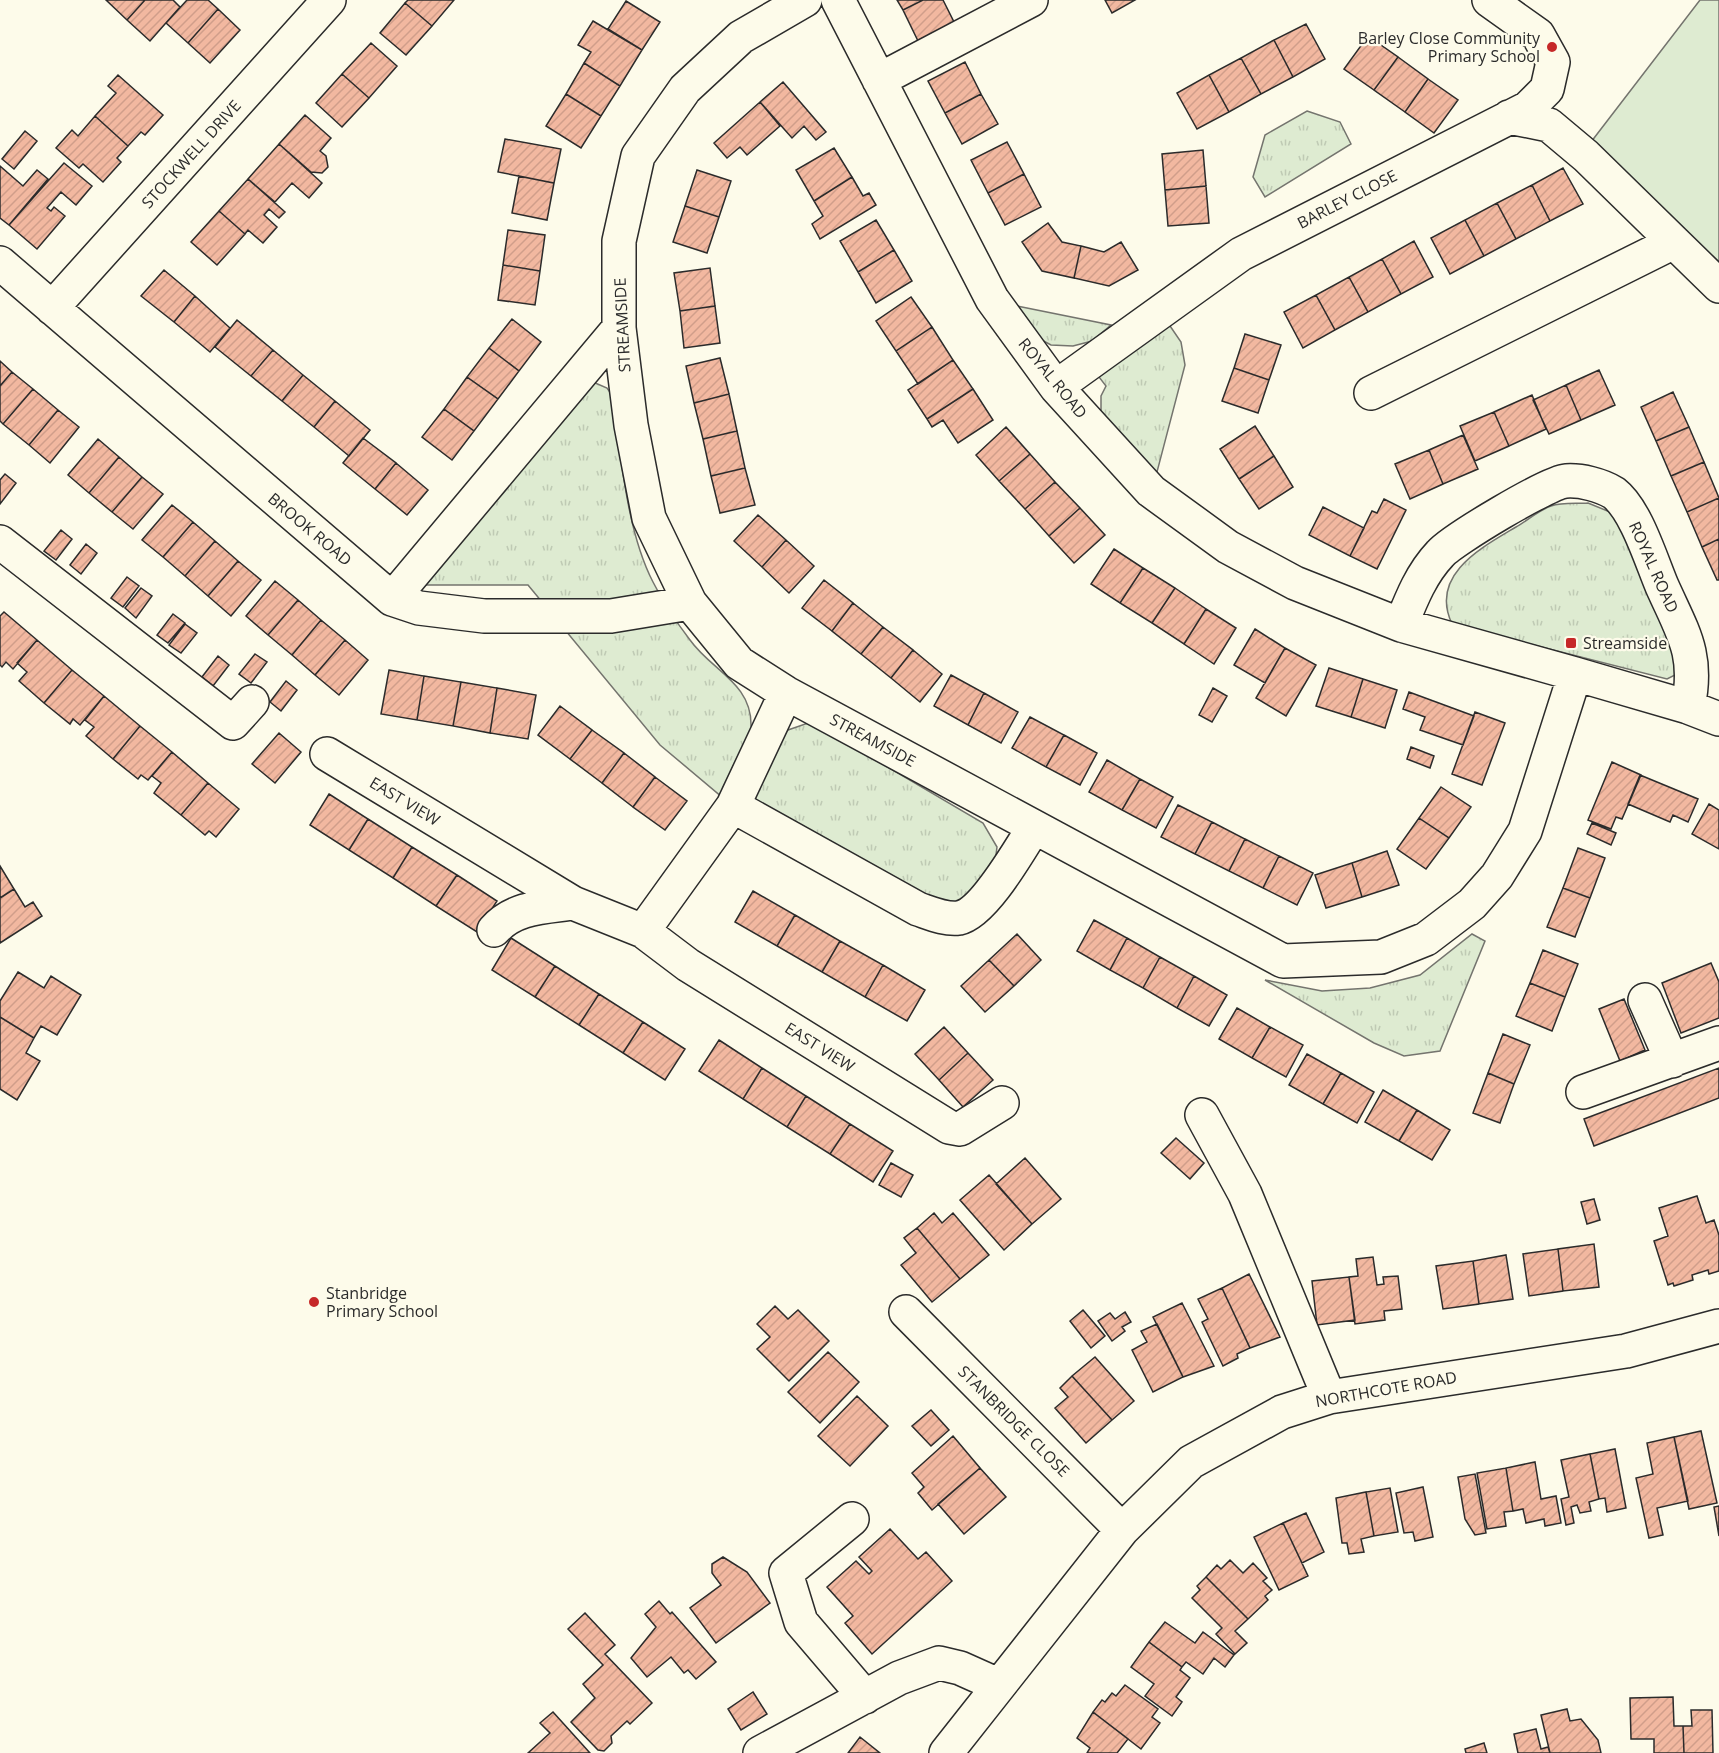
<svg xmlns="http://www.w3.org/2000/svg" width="1719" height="1753" font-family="'Open Sans',sans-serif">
<defs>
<pattern id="grass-tufts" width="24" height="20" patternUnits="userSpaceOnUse" patternTransform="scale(1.5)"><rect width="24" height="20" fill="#deebd1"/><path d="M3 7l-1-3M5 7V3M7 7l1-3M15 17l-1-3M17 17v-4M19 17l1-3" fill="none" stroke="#bfcab4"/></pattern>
<pattern id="building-hatch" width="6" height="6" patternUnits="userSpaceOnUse" patternTransform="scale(1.5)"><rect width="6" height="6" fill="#f2b8a0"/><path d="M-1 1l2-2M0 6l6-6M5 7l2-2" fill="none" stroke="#d09e8a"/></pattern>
</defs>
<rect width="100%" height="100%" fill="#fdfbea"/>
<path fill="url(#grass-tufts)" stroke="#74746e" stroke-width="1.5" d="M1307 111 1340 122 1351 144 1265 197 1253 177 1265 135Z
M1017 306 1111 325 1092 341 1073 346 1051 345 1036 337Z
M1168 323 1181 342 1185 365 1157 472 1152 471 1101 414V396L1106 386 1099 377Z
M593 382 607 388 612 395C621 453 626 530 653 582 663 602 677 623 690 640 712 671 752 683 751 726L778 737 788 730 811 722 983 823 997 847 994 870 975 898 948 908 722 797 660 745 528 585H422Z
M1588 503 1610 512 1622 529 1678 655 1677 674 1667 679 1452 624C1429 575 1481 548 1516 527 1527 521 1539 510 1551 506 1562 502 1577 504 1588 503Z
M1472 934 1485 941 1440 1051 1404 1056 1374 1043 1265 980 1322 991 1370 988 1420 975Z"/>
<path fill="#deebd1" stroke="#74746e" stroke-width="1.5" d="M1700 0H1719V270L1591 142Z"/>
<path fill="url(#building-hatch)" stroke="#2b2b2b" stroke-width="1.5" d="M106 0H145L127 20Z
M145 0H173L180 7 150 41 127 20Z
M187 0H208L218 9 188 43 166 23Z
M408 0H454L432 26 405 3Z
M897 0H923L903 10Z
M923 0H943L955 24 919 43 903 10Z
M1105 0H1135L1112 13Z
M626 1 660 22 642 50 608 29Z
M405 3 432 26 406 55 380 33Z
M218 9 240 30 210 63 188 43Z
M593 21 642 50 620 86 584 63 591 52 578 45Z
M1306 24 1325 59 1293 77 1274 40Z
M1368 36 1398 57 1374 90 1344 69Z
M1274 40 1293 77 1261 94 1241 58Z
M371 43 397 66 369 98 342 74Z
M1398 57 1428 79 1405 112 1374 90Z
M1241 58 1261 94 1229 112 1209 75Z
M965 62 981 94 945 113 928 81Z
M584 63 620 86 601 116 566 94Z
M342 74 369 98 342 127 316 103Z
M118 75 163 115 145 135 141 132 128 146 95 116 116 93 108 86Z
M1209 75 1229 112 1197 129 1177 93Z
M1428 79 1458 100 1434 133 1405 112Z
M783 82 826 132 816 140 804 126 792 138 760 102Z
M566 94 601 116 581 148 546 126Z
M981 94 998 124 962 144 945 113Z
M760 102 780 126 747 155 740 147 727 158 714 143Z
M305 115 331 138 320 151 326 156 328 167 322 173 311 172 279 144Z
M95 116 128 146 117 158 121 162 103 182 83 164 79 168 56 148 72 130 78 136Z
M25 131 37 141 14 169 2 159Z
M505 139 561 149 554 183 498 172Z
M1007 142 1024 174 988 193 971 160Z
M279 144 322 183 309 198 292 183 275 202 248 179Z
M834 148 852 177 814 201 796 170Z
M1203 150 1206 186 1165 190 1162 154Z
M64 163 92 186 76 205 61 192 47 208 51 211 54 207 65 216 37 249 9 225Z
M0 166 23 186 37 170 48 179 9 225 0 218Z
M1563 168 1583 204 1550 221 1532 185Z
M697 170 731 181 719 217 685 206Z
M1024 174 1041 207 1005 225 988 193Z
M519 176 554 183 547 220 512 213Z
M852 177 863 196 869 193 876 205 820 239 812 224 823 216 814 201Z
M248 179 285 212 279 218 269 209 264 215 277 227 263 243 248 230 245 234 219 211Z
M1532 185 1550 221 1516 239 1497 203Z
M1206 186 1209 223 1168 226 1165 190Z
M1497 203 1516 239 1484 256 1465 220Z
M685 206 719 217 707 253 673 242Z
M219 211 245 234 217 265 191 242Z
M876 220 894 250 858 272 840 241Z
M1465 220 1484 256 1450 274 1431 238Z
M1048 223 1062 242 1081 246 1074 278 1042 271 1022 242Z
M508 230 545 235 540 271 503 265Z
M1414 241 1433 277 1401 294 1382 259Z
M1121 242 1138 270 1109 286 1074 278 1081 246 1104 252Z
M894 250 912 281 876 303 858 272Z
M1382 259 1401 294 1368 312 1349 277Z
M503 265 540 271 535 305 498 300Z
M710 268 715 306 680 311 674 273Z
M164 270 195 296 174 322 141 296Z
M1349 277 1368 312 1335 330 1316 295Z
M1316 295 1335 330 1303 348 1284 312Z
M195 296 230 328 210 352 174 322Z
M911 297 932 327 896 351 876 321Z
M715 306 720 343 684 348 680 311Z
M512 319 541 342 519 371 489 348Z
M237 320 273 350 251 376 215 347Z
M932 327 953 360 918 384 896 351Z
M1245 334 1281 345 1269 380 1234 368Z
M489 348 519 371 498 399 467 377Z
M273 350 303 375 282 401 251 376Z
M720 358 729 394 694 403 686 366Z
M953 360 973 389 927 419 908 390Z
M0 361 12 372 0 386Z
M1234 368 1269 380 1258 413 1222 401Z
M1599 370 1615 405 1581 420 1566 385Z
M12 372 33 389 3 424 0 421V386Z
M303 375 335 401 314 427 282 401Z
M467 377 498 399 474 431 444 409Z
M1566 385 1581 420 1549 434 1533 400Z
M33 389 58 410 29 445 3 424Z
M973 389 993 420 958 443 943 420 932 427 927 419Z
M1673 392 1689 427 1656 441 1641 407Z
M729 394 737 431 703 439 694 403Z
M1532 395 1546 429 1509 446 1494 412Z
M335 401 370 430 349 456 314 427Z
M444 409 474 431 452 460 422 437Z
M58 410 79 427 50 463 29 445Z
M1494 412 1509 446 1475 461 1460 426Z
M1255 426 1274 456 1239 479 1220 449Z
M1006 427 1030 454 999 481 976 455Z
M1689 427 1704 462 1671 476 1656 441Z
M737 431 745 468 711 476 703 439Z
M1463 435 1478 469 1443 484 1429 450Z
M363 438 396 463 375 489 343 463Z
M98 439 119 457 89 493 68 475Z
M1429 450 1443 484 1410 499 1395 464Z
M1030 454 1055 482 1025 509 999 481Z
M1274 456 1293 487 1259 509 1239 479Z
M119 457 142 477 112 512 89 493Z
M1704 462 1719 498 1687 512 1671 476Z
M396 463 428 490 407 515 375 489Z
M745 468 755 505 720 513 711 476Z
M5 474 16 483 0 504V480Z
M142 477 163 494 133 529 112 512Z
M1055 482 1080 508 1049 536 1025 509Z
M1719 498V539L1702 547 1687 512Z
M1384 499 1406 510 1377 569 1350 556 1372 511 1377 513Z
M172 505 193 522 163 557 142 540Z
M1323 507 1364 528 1350 556 1309 535Z
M1080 508 1105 535 1074 563 1049 536Z
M758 515 786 540 762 567 734 541Z
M193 522 215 541 185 576 163 557Z
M61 530 72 539 56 560 44 551Z
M1719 539V580H1717L1702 547Z
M786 540 814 566 789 593 762 567Z
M215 541 238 561 208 596 185 576Z
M86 544 97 553 81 574 70 565Z
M1114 549 1143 568 1120 603 1091 584Z
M238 561 261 580 231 616 208 596Z
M1143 568 1175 588 1152 623 1120 603Z
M127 577 139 586 123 607 111 598Z
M824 580 853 603 832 631 802 608Z
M275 581 298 600 268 635 246 616Z
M141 588 152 596 136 618 125 608Z
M1175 588 1206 609 1184 644 1152 623Z
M298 600 321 620 292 655 268 635Z
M853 603 883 627 861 654 832 631Z
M1206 609 1236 628 1214 664 1184 644Z
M4 612 37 640 13 669 6 662 2 667 0 665V616Z
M173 614 185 623 168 643 157 635Z
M321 620 345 640 315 675 292 655Z
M185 624 197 633 181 653 169 645Z
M883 627 913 650 891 678 861 654Z
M1255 629 1285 648 1265 683 1234 665Z
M37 640 72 670 44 703 19 681 27 672 17 663Z
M345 640 368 660 339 695 315 675Z
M1285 648 1316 665 1286 716 1256 698Z
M913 650 942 674 920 702 891 678Z
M255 654 267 662 251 683 239 674Z
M218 656 229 665 213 686 202 677Z
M1329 668 1363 679 1351 717 1316 706Z
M72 670 104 696 80 725 73 719 70 724 44 703Z
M389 670 424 676 417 720 381 714Z
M951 675 984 693 968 725 934 706Z
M424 676 461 682 453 726 417 720Z
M1363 679 1397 690 1385 728 1351 717Z
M286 681 297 690 281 711 270 702Z
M461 682 497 688 490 733 453 726Z
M497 688 536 695 528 739 490 733Z
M1213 688 1227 696 1212 722 1199 715Z
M1409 692 1474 716 1463 745 1420 730 1425 717 1403 709Z
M984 693 1018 712 1001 743 968 725Z
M104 696 140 726 113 759 86 736 94 727 85 720Z
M560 706 592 730 570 759 538 735Z
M1475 712 1505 723 1482 785 1452 774Z
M1030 717 1064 735 1046 767 1012 748Z
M140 726 172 752 148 780 141 775 138 779 113 759Z
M592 730 624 753 602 783 570 759Z
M279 733 301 752 275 783 252 764Z
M1064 735 1097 753 1080 785 1046 767Z
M1411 747 1434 756 1430 768 1407 759Z
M172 752 208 783 181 815 154 793 161 783 152 776Z
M624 753 655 777 633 807 602 783Z
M1107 760 1140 779 1122 810 1089 792Z
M1612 762 1641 775 1622 819 1616 817 1611 829 1588 820Z
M1640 775 1698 799 1688 822 1673 815 1670 822 1628 804Z
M655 777 687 801 665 830 633 807Z
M1140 779 1173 797 1156 828 1122 810Z
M208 783 239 809 216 837 209 831 205 835 181 815Z
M1441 787 1471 807 1449 838 1419 818Z
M329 794 368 819 349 850 310 825Z
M1709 804 1719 810V849L1692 834Z
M1178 805 1212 822 1195 854 1161 837Z
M1419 818 1449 838 1426 869 1397 849Z
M368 819 412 847 393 878 349 850Z
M1212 822 1245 839 1229 871 1195 854Z
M1592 823 1616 833 1611 845 1587 834Z
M1245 839 1279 856 1263 888 1229 871Z
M412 847 457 875 436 906 393 878Z
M1578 848 1605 858 1590 898 1563 888Z
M1387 851 1399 885 1362 897 1352 863Z
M1279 856 1313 873 1297 905 1263 888Z
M1352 863 1362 897 1326 908 1315 875Z
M0 866 14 889 0 898Z
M457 875 497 901 477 932 436 906Z
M1563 888 1590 898 1575 937 1547 927Z
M14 889 25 907 33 902 42 916 0 943V898Z
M753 891 795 915 777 946 735 922Z
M795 915 840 941 822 972 777 946Z
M1094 920 1127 938 1110 970 1077 951Z
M1017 934 1041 960 1014 986 989 960Z
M511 938 555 966 535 997 492 970Z
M1127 938 1160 957 1143 988 1110 970Z
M840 941 883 965 865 997 822 972Z
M1543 950 1578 964 1565 997 1530 983Z
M1160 957 1194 976 1177 1008 1143 988Z
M989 960 1014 986 985 1012 961 986Z
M1711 963 1719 982V1018L1681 1033 1662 983Z
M883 965 925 990 907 1021 865 997Z
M555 966 599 994 579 1025 535 997Z
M18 972 44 988 51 976 81 995 57 1035 41 1026 34 1038 0 1017V1001Z
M1194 976 1227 995 1209 1026 1177 1008Z
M1530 983 1565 997 1552 1031 1516 1016Z
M599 994 643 1022 623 1053 579 1025Z
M1624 999 1645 1050 1620 1061 1599 1009Z
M1237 1008 1270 1027 1252 1058 1219 1039Z
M0 1017 34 1038 26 1053 40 1061 17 1100 0 1089Z
M643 1022 685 1049 665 1080 623 1053Z
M944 1027 968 1053 939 1080 915 1054Z
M1270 1027 1303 1045 1286 1077 1252 1058Z
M1503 1034 1530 1045 1514 1084 1488 1073Z
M719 1040 762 1068 743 1099 699 1071Z
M968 1053 993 1080 963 1107 939 1080Z
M1307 1054 1341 1073 1323 1104 1289 1085Z
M762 1068 806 1096 787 1127 743 1099Z
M1719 1068V1098L1594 1146 1584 1119Z
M1341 1073 1374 1092 1357 1123 1323 1104Z
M1488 1073 1514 1084 1500 1123 1473 1113Z
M1383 1090 1417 1110 1399 1141 1365 1122Z
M806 1096 850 1124 830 1154 787 1127Z
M1417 1110 1450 1130 1432 1160 1399 1141Z
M850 1124 893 1151 873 1182 830 1154Z
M1176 1138 1204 1163 1190 1179 1161 1153Z
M1025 1158 1061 1199 1032 1224 996 1184Z
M891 1163 913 1175 901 1197 879 1185Z
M989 1175 1032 1224 1004 1250 960 1200Z
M1697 1196 1706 1223 1714 1220 1719 1235V1271L1709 1274 1708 1270 1692 1275 1693 1280 1674 1286 1673 1283 1668 1285 1654 1241 1668 1236 1659 1208Z
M1594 1199 1600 1220 1587 1224 1581 1202Z
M934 1213 942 1223 953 1213 989 1255 960 1279 917 1228Z
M917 1228 960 1279 932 1302 901 1265 916 1253 904 1238Z
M1594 1244 1599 1287 1563 1291 1558 1249Z
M1558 1249 1563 1291 1529 1296 1523 1254Z
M1506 1255 1513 1299 1479 1304 1473 1261Z
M1373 1257 1377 1285 1384 1284 1383 1277 1398 1276 1402 1309 1384 1311 1385 1320 1355 1324 1349 1277 1358 1276 1356 1259Z
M1473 1261 1479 1304 1443 1309 1436 1266Z
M1249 1274 1280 1337 1250 1348 1222 1288Z
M1349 1277 1355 1320 1317 1325 1312 1281Z
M1222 1288 1250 1348 1237 1354 1238 1358 1223 1366 1202 1322 1208 1319 1198 1299Z
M1182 1303 1214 1366 1183 1377 1153 1317Z
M775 1306 788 1319 798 1310 829 1341 789 1381 757 1349 770 1337 757 1324Z
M1083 1310 1105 1336 1091 1348 1070 1321Z
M1125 1312 1131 1322 1122 1327 1125 1331 1112 1341 1098 1321 1110 1313 1115 1319Z
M1157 1324 1183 1377 1153 1392 1132 1350 1147 1342 1141 1331Z
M828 1352 859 1382 820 1423 788 1392Z
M1095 1357 1134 1401 1112 1420 1072 1376Z
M1072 1376 1112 1420 1086 1443 1055 1408 1068 1397 1060 1388Z
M857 1396 888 1426 850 1466 818 1436Z
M931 1410 949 1430 931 1446 912 1426Z
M1701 1431 1717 1503 1689 1509 1674 1437Z
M953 1436 980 1468 932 1510 918 1493 924 1487 912 1473Z
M1674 1437 1688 1501 1657 1508 1663 1535 1649 1538 1636 1478 1653 1474 1647 1443Z
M1615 1449 1626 1508 1607 1512 1605 1498 1599 1499 1590 1454Z
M1590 1454 1599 1499 1589 1502 1591 1511 1580 1513 1577 1505 1571 1507 1574 1523 1566 1525 1561 1499 1569 1497 1561 1460Z
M1535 1462 1541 1499 1556 1496 1561 1523 1545 1526 1544 1519 1526 1523 1523 1509 1513 1511 1506 1468Z
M980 1468 1006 1497 964 1534 938 1504Z
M1506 1468 1513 1511 1504 1512 1506 1526 1487 1529 1477 1473Z
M1475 1474 1486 1533 1475 1535 1465 1519 1458 1477Z
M1423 1487 1433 1537 1415 1541 1413 1532 1404 1533 1396 1493Z
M1390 1488 1398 1532 1374 1536 1366 1492Z
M1366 1492 1374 1536 1361 1539 1364 1552 1349 1554 1347 1543H1342L1336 1498Z
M1719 1506V1536L1714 1507Z
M1306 1513 1324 1552 1302 1563 1283 1523Z
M1283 1523 1308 1576 1279 1590 1254 1537Z
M890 1529 918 1559 926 1552 952 1581 872 1654 845 1623 853 1616 827 1587 856 1561 869 1574 872 1571 859 1557Z
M723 1557 747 1572 770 1603 716 1643 690 1608 721 1585 712 1573V1564Z
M1230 1560 1243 1573 1253 1563 1267 1578 1263 1581 1272 1590 1265 1596 1268 1600 1248 1619 1206 1577 1217 1565 1221 1569Z
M1206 1577 1248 1619 1235 1631 1247 1643 1235 1654 1216 1634 1222 1628 1192 1598 1200 1590 1197 1586Z
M659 1601 670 1614 672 1612 716 1662 696 1679 688 1670 684 1673 671 1657 647 1677 631 1658 656 1627 645 1614Z
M585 1613 615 1645 605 1654 652 1703 630 1724 627 1721 611 1736 612 1743 604 1751 598 1750 571 1722 595 1698 583 1684 603 1665 568 1629Z
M1165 1622 1195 1643 1203 1632 1234 1655 1225 1667 1214 1658 1203 1674 1186 1662 1182 1667 1149 1642Z
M1149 1642 1182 1667 1180 1670 1190 1678 1176 1697 1182 1702 1172 1716 1145 1696 1154 1684 1131 1667Z
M1125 1685 1158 1709 1152 1717 1160 1723 1141 1749 1093 1712 1102 1700 1105 1702 1112 1693 1116 1696Z
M753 1692 767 1714 741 1730 728 1709Z
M1673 1697 1674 1726H1683L1684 1753H1654V1739H1631L1630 1698Z
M1567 1709 1570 1721 1581 1719 1598 1740 1601 1753H1550L1541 1715Z
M1691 1710H1712L1713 1753H1684L1683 1726H1692Z
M553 1712 590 1753H528L550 1733 540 1723Z
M1093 1712 1128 1739 1117 1753H1087L1090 1748 1077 1738Z
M1536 1729 1541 1749 1548 1747 1550 1753H1518L1514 1734Z
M860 1737 880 1753H848Z
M1484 1743 1487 1753H1466L1465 1749Z"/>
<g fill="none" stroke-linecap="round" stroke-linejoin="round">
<g stroke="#2b2b2b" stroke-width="36">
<path id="minor" d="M805 0 741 37 685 89 638 156 619 241V328L631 425 649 518 690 603 739 663 786 693 1283 961 1381 957 1426 939 1472 904 1497 876 1525 831 1575 674
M838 0 992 299 1056 387 1151 491 1228 547 1295 583 1401 625 1575 674 1688 707 1719 719
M879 80 1031 0
M1509 117 1549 125 1586 156 1719 286
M0 263 392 599 419 608 484 616H611L690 603
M52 308 329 0
M1056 387 1241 254 1528 108 1547 89 1553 62 1538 35 1489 0
M1371 393 1674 242
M0 542 233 723 252 702
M392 599 619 328
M1401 625C1411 600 1421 574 1440 554 1452 540 1549 482 1566 481 1581 480 1601 485 1614 493 1636 510 1651 560 1662 586 1683 633 1699 654 1688 707
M327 754 573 903 643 931 733 806 786 693
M733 806 918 909C930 913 946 920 959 918 984 913 1020 849 1034 827
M494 930C514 907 544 907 573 903
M643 931 688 965 949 1127 960 1129 1002 1103
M1645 1000 1672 1061
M1583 1092 1719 1043
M1202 1115 1245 1194 1329 1397
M906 1312 1122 1530
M852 1519 786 1573 801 1622 865 1697
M760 1753 899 1678 939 1663 960 1668 998 1685
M946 1753 1122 1530 1191 1462 1282 1412 1329 1397 1626 1351 1719 1326"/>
</g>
<use href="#minor" stroke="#fdfbea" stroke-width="33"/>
</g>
<g fill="#c62828" stroke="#fdfbea" stroke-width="2">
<circle cx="1552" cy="47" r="6"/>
<rect x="1565" y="637" width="12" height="12" rx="3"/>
<circle cx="314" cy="1302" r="6"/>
</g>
<g text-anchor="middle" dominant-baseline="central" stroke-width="4.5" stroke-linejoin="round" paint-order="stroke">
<g font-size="16" fill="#2b2b2b" stroke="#fdfbea" text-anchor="start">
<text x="1540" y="38" text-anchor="end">Barley Close Community<tspan x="1540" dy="18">Primary School</tspan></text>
<text x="1583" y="643">Streamside</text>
<text x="326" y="1293">Stanbridge<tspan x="326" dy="18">Primary School</tspan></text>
</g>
<g font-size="16" fill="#2b2b2b" stroke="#fdfbea">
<text transform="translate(191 154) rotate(-48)">STOCKWELL DRIVE</text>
<text transform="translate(1347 199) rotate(-27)">BARLEY CLOSE</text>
<text transform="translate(622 325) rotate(-93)">STREAMSIDE</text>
<text transform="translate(1053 378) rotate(51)">ROYAL ROAD</text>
<text transform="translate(310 529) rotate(40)">BROOK ROAD</text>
<text transform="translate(1654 567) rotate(66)">ROYAL ROAD</text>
<text transform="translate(873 740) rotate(28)">STREAMSIDE</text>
<text transform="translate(405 801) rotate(31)">EAST VIEW</text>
<text transform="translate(820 1047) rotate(32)">EAST VIEW</text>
<text transform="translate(1386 1389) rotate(-10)">NORTHCOTE ROAD</text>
<text transform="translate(1014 1421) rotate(45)">STANBRIDGE CLOSE</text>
</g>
</g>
</svg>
